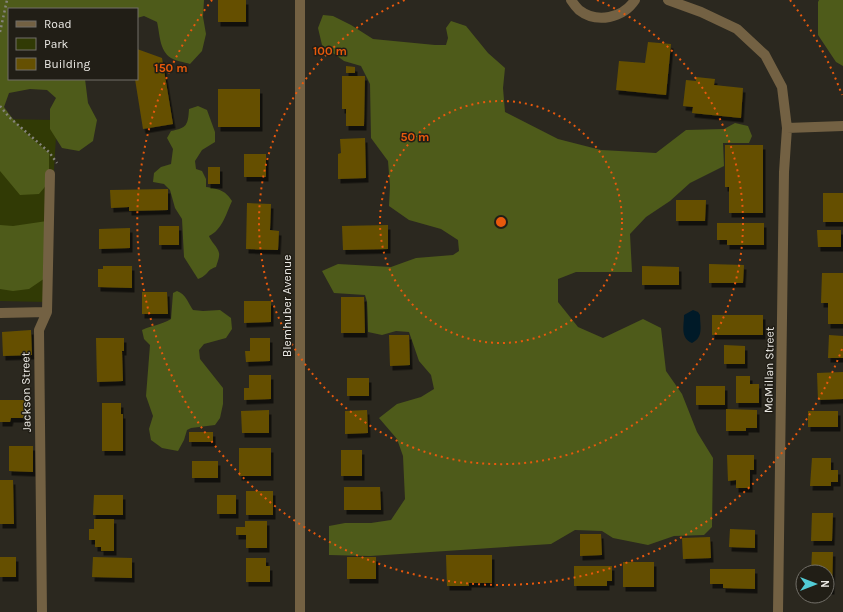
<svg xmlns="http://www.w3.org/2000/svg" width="843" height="612" font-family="Karla,sans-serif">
<defs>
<filter id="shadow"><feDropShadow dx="2.5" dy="4.5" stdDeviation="0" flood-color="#0009"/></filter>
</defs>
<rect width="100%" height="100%" fill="#2b281f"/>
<path fill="#313a05" d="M0 119 57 120 46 302 0 301Z"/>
<path fill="#4e5b1a" d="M0 0H204L203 17 206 34 202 51 190 64C184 62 176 61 171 58 159 50 160 34 157 22L144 16 137 18V9H9V79H85L88 103 97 120 93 141 79 151 62 148 50 129V109L56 98 47 90 30 89 9 93 4 107C16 125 32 139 49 153V182L39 194 20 195 0 171Z
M819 0H843V66L836 62 818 35V2Z
M323 15 333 16 351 25 373 39 435 45H446L448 38 446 28 451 21 466 26 488 53 505 68 503 88 505 112 558 139 601 150 656 153 686 130 724 129 735 123 748 126 752 136 749 143H723L724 166 690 183 670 201 646 217 630 234 632 272H576L558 279V302L578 327 603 338 643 319 661 328 666 371 682 394 697 432 713 458 712 527 704 535 674 536 648 545 613 538 602 531 575 530 551 544 370 556 329 555V526L345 523H371L391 520 405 499 403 456 397 439 379 418 397 404 421 397 434 389 431 375 419 361 409 332 396 331 382 335 368 332 367 302 365 295 334 293 322 271 338 264 391 267 416 258 453 255 459 251 458 240 441 229 409 220 389 206 390 186 388 161 371 138 370 84 361 66 344 61 322 45 318 28Z
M198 106 207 110 215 132V142L202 150 195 161 196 169 202 171 206 179V187C219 189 225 190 232 201 226 214 222 230 209 236 211 242 218 247 219 253 220 257 217 263 216 267 206 270 209 275 198 279L184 257 182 219 175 208 170 190 164 184 153 182 154 173 161 167 171 164 173 149 167 138 171 131C187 128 188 125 189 109Z
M47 221 48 276 29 289 13 291 0 289V225L13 226Z
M177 291C186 294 188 303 193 310L203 311 220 310 231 318 232 329 226 338 204 344 199 350 200 359 223 388V404L220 418 215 425 191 428 187 430 184 440 178 451 162 448 151 440 149 429 153 416 146 396 150 345 144 339 142 330C153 325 161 325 171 319L173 293Z"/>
<path fill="#001a28" d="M693 310 698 312 700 315C700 326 704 337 692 343 680 338 684 326 684 315Z"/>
<path fill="#655002" filter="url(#shadow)" d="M218 0H246V22H218Z
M648 42 671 44 666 95 616 90 619 61 645 63Z
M137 49 162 58 173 124 143 129 135 79H137Z
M346 66 355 67V73H346Z
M342 76H365L364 126H346V109H342Z
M696 77 715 79 714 85 743 88 741 118 692 113 693 107 683 106 686 80 696 81Z
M218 89H260V127H218Z
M365 138 366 178 338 179V154L341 153 340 139Z
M725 145H763V213H729V187H725Z
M244 154H266V177H244Z
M208 167H220V184H208Z
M168 189V210L129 211V207L111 208 110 190Z
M823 193H843V222H823Z
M676 200H706L705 221H676Z
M247 203 271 204 270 230 279 231 278 250 246 249Z
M717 223H764V245H727V240H717Z
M388 225V249L343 250 342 226Z
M159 226H179V245H159Z
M130 228V248L99 249V229Z
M817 230H841V247H818Z
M709 264 744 265 743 283H709Z
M103 266H132V288L98 287V269H103Z
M642 266 679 267V285H642Z
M822 273H843V324H828V303H821Z
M142 292H167L168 314H142Z
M341 297H364L365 333H341Z
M244 301H271V322L244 323Z
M712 315H763V335H712Z
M31 330 32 355 3 356 2 332Z
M389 335H409L410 365 390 366Z
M829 335 843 336V358H828Z
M96 338H124V351H122L123 381 97 382Z
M250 338H270V361L246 362 245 351H250Z
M724 345 745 346V364H724Z
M843 372V399L818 400 817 373Z
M249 375H271V399L244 400V388H249Z
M736 376H750V384H759V403H736Z
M347 378H369V396H347Z
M696 386H725V405H696Z
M0 400H25L24 418H11L10 422H0Z
M102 403H121V414H123V451H102Z
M726 409 757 410V428H746V431H726Z
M269 410V433H242L241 411Z
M367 410 368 433 345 434V411Z
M808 411H838V427H808Z
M189 432H213V442H189Z
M9 446H33V472L9 471Z
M239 448H271V476H239Z
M341 450H362V476H341Z
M727 455H754V470H750V488H736V480L728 481Z
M812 458H831V470H838V482H831V486H810Z
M192 461H218V478H192Z
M0 480H13L14 524H0Z
M344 487H380L381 510H344Z
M246 491H273V515H246Z
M94 495H123V515H93Z
M217 495H236V514H217Z
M812 513H833L832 541H811Z
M94 519H114V551H101V547H95V540H89V529H94Z
M245 521H267V548H246V535H236V527H245Z
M730 529 755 530V548L729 547Z
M580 534H601L602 555 580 556Z
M710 537 711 558 683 559 682 538Z
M812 552H833L832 590H827V572H811Z
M446 555H492V583H469V586H447Z
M0 557H16V577H0Z
M93 557 132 558V578L92 577Z
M347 557H376V579H347Z
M246 558H266V566H270V582H246Z
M623 562H654V587H623Z
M574 566H612V581H607V586H574Z
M710 569H755V589L723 588V584H710Z"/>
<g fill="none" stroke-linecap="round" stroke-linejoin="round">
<path stroke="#86847d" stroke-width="2.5" stroke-dasharray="2 3" stroke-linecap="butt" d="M0 32 7 0
M0 106 9 117 49 152 57 163"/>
<path stroke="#736143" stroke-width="10" d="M571 0C573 3 576 7 579 10 597 24 623 18 635 0
M668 0 701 12 737 29 765 55 782 87 787 128 784 172 778 612
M787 128 843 126
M0 313 47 312
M42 612 39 330 47 312 50 174
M300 612V0"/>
</g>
<g fill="none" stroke="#e8590c" stroke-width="2" stroke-dasharray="2 4">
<circle cx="501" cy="222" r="121"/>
<path d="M597 0A242 242 0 1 1 405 0"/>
<path d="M842 349A364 364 0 1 1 212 0M790 0A364 364 0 0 1 842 95"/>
</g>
<g text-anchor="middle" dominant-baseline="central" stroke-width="3" stroke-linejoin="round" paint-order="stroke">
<g font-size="12" fill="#ebe9e4" stroke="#211e16">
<text transform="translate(287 306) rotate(-90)">Blemhuber Avenue</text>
<text transform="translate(769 370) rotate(-89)">McMillan Street</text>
<text transform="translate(26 392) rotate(-91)">Jackson Street</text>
</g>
</g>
<circle cx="501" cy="222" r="6" fill="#e8590c" stroke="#211e16" stroke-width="2"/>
<g font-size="12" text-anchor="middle" font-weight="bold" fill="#e8590c" stroke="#211e16" stroke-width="3" stroke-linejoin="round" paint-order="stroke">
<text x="330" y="55">100 m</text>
<text x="171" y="72">150 m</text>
<text x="415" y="141">50 m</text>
</g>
<rect x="8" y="8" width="130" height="72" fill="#211e16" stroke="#726f68"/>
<rect x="16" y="21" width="20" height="6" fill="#736143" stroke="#726f68"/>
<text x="44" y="28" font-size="12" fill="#ebe9e4">Road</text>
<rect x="16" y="38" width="20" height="12" fill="#313a05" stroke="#726f68"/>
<text x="44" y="48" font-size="12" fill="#ebe9e4">Park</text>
<rect x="16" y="58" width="20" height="12" fill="#655002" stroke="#726f68"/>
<text x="44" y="68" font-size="12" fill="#ebe9e4">Building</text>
<g transform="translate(815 584) rotate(90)"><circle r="19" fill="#211e16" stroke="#726f68"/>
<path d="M0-3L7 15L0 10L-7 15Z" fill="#52ccd6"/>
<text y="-6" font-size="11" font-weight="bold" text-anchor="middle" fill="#ebe9e4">N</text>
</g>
</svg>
